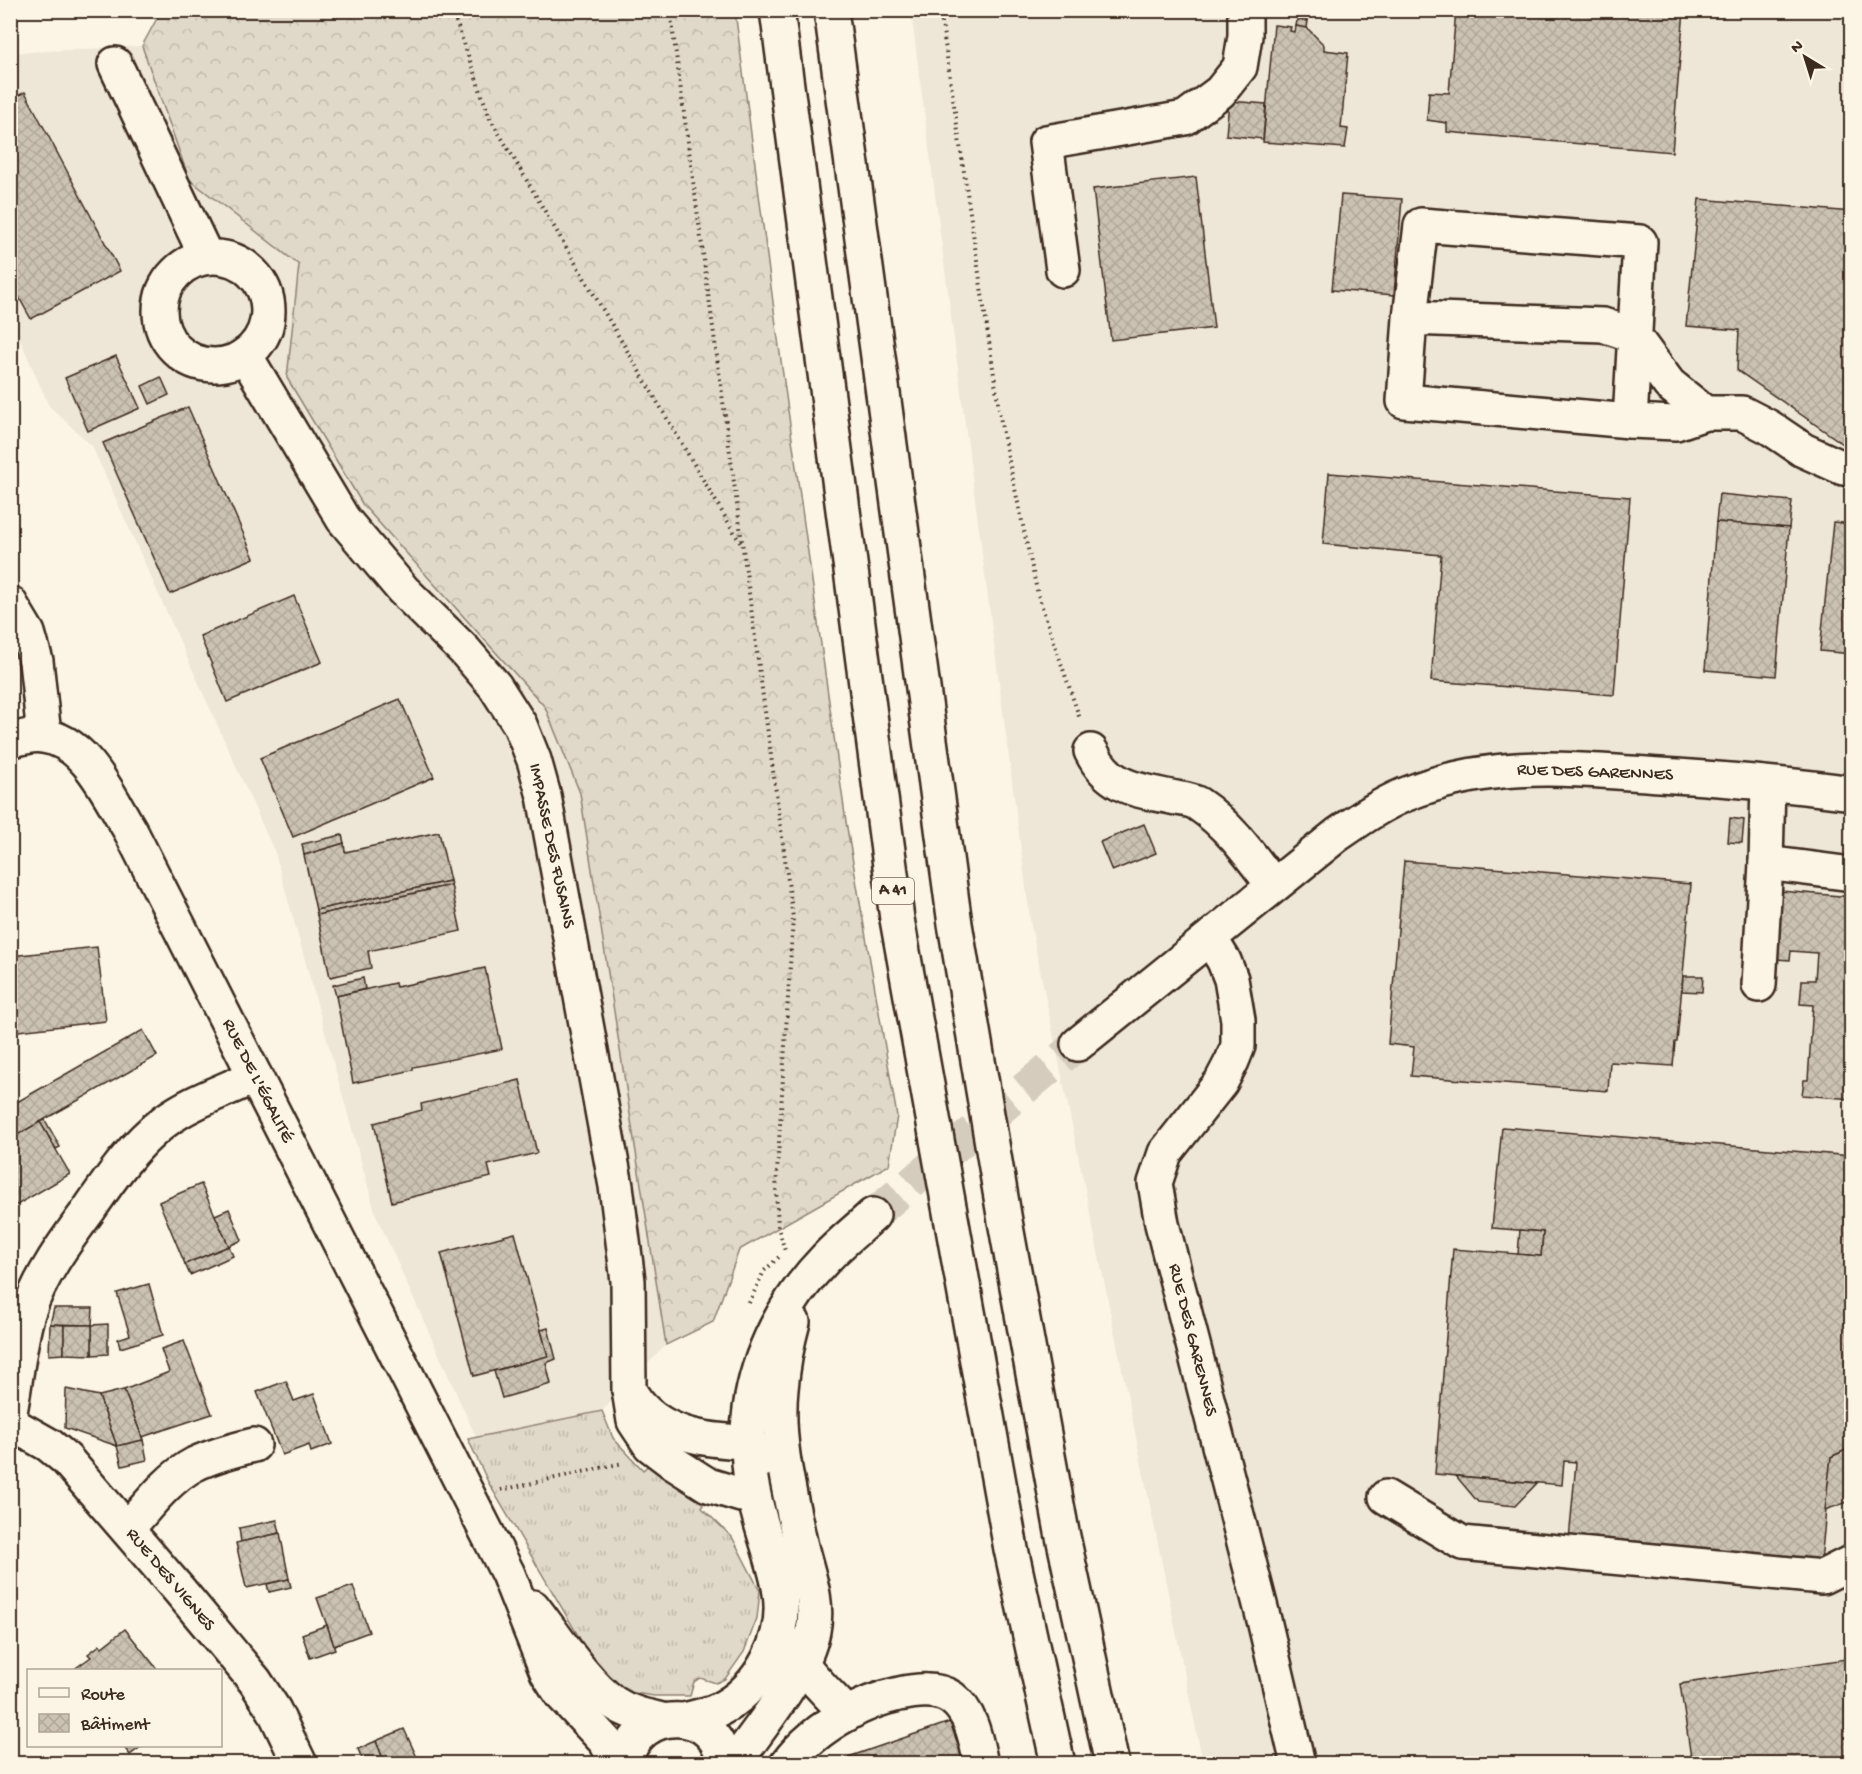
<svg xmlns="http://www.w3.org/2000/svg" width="1862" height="1774" font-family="'Gochi Hand',sans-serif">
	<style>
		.built { fill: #eee6d6 }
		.grass { fill: url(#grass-tufts); stroke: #8e8173; stroke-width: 1.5 }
		.forest { fill: url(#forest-crowns); stroke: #8e8173; stroke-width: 1.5 }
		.building { fill: url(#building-cross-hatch); stroke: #3b2a1e; stroke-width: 1.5 }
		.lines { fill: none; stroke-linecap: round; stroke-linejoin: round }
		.minor-tunnel { stroke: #d5ccbd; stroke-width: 33; stroke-dasharray: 33 16; stroke-linecap: butt }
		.minor-casing { stroke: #3b2a1e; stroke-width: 38 }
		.highway-casing { stroke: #3b2a1e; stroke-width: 38 }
		.path { stroke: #3b2a1e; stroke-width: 4; stroke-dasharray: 1.5 4.5; stroke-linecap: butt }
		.minor { stroke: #fcf5e5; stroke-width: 33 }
		.highway { stroke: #fcf5e5; stroke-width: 33 }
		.labels { text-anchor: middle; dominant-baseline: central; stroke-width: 5; stroke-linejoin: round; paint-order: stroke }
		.shield { fill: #fcf5e5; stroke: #75675a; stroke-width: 1.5 }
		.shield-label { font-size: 16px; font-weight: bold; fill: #3b2a1e }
		.street-label { font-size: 18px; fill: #3b2a1e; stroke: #fcf5e5 }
	</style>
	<defs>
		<pattern id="grass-tufts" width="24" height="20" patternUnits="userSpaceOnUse" patternTransform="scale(1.5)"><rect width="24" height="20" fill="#e0d8c8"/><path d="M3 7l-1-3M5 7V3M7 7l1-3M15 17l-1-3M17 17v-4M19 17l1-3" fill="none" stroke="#c1baab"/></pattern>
		<pattern id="forest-crowns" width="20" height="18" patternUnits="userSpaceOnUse" patternTransform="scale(1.5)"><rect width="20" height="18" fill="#e0d8c8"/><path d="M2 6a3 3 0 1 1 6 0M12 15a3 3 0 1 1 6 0" fill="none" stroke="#c1baab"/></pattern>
		<pattern id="building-cross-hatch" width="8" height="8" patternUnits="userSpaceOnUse" patternTransform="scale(1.5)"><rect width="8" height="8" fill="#ccc2b3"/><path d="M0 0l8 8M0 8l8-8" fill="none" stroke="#b0a79a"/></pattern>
	</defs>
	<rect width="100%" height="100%" fill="#fcf5e5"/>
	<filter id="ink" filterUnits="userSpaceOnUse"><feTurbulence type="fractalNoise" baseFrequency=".0167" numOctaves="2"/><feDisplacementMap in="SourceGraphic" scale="12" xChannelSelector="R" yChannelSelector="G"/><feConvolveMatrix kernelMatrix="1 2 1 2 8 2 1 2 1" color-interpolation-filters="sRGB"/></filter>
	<g filter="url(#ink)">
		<g class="built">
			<path d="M911,11h940v1752h-648l-172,-837z"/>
			<path d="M142,46l47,133 110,85 -12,114 76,127 182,202 35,86 86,552 -64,66 -126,26 -100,-222 -101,-362 -183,-407 -43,-40 -38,-87 -1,-266z"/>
		</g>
		<path class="grass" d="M602,1411l11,27 30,32 10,-9 52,35 -3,12 30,29 28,54 -3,27 -13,34 -19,27 -9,4 -16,-5 -6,4 -4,14h-36l-26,-4 -25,-14 -115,-196 -20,-43z"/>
		<path class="forest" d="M161,11h574l41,314 70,497 51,294 -8,49 -150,85 -26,72 -47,23 -86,-552 -35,-86 -182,-202 -76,-127 12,-113 -110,-86 -47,-133z"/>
		<g class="building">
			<path d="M1456,10h228l-12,142 -225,-20v-9l-20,-3 2,-28 20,1z"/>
			<path d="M1297,20l11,1 -1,7 -11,-2z"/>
			<path d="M1274,25l17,2 -1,4 5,1 1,-6 11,2 17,17v5l24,3 -7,75 7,1 -3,19 -82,-6z"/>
			<path d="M25,92l95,179 -89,48 -21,-38v-181z"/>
			<path d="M1229,101l37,3 -3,35 -37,-4z"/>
			<path d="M1196,177l18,151 -103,12 -18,-151z"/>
			<path d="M1341,195l61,4 -8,96 -62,-5z"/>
			<path d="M1699,199l153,13v232l-3,4 -112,-78 2,-40 -53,-4z"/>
			<path d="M116,356l24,52 -52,23 -23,-53z"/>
			<path d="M161,377l8,18 -19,9 -8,-18z"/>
			<path d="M188,407l66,151 -84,36 -67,-151z"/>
			<path d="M1329,473l301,24 -16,198 -183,-14 10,-126 -118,-11z"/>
			<path d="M1719,494l73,7 -3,27 -73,-6z"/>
			<path d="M1716,522l73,6 -13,148 -71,-6z"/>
			<path d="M1833,522l19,2v130l-32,-3z"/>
			<path d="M294,596l28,66 -95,40 -27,-66z"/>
			<path d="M400,699l34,78 -141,60 -33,-79z"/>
			<path d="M1730,818l14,2 -2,23 -14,-1z"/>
			<path d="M1144,824l12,29 -44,18 -12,-29z"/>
			<path d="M439,832l11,49 -134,29 -12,-55 40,-12 1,9z"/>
			<path d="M342,835l2,8 -40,12 -2,-11z"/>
			<path d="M1404,861l287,23 -14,158h-2l-2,24 -63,-4 -2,29 -197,-15 3,-29 -26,-3z"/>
			<path d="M450,881l1,4 -134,30 -1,-5z"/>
			<path d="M451,885l10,46 -93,20 3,17 -41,9 -13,-62z"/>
			<path d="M1780,891l72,6v202l-50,-4 2,-15h4l5,-75 -13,-1 2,-24h13l2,-27 -26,-2 -1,9 -14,-1z"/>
			<path d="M97,947l9,74 -96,11v-76z"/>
			<path d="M485,968l17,81 -89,18v3l-60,13 -17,-87 59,-13 1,4z"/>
			<path d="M1683,976h20l-1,16 -20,-1z"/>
			<path d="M363,978l2,11 -29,7 -3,-11z"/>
			<path d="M143,1030l14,26 -147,83v-33z"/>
			<path d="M520,1080l17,73 -49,12 3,12 -99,25 -18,-79 48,-13 -1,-6z"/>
			<path d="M45,1120l15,27 -4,2 -16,-27z"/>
			<path d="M40,1122l30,52 -60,35v-70z"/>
			<path d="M1502,1127l350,29v55l-5,46 5,3v187l-21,10 -10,105 -252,-22 7,-78 -12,-1 -2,24 -127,-11 18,-225 88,7 2,-24 -51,-4z"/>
			<path d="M201,1184l28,62 -44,18 -26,-62z"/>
			<path d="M229,1209l13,31 -13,6 -14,-31z"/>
			<path d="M1520,1230l23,2 -2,24 -23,-2z"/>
			<path d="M515,1233l33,123 -74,20 -33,-123z"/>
			<path d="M229,1246l4,10 -43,19 -5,-11z"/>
			<path d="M149,1284l14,51 -43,13 -2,-9 12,-4 -13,-42z"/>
			<path d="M54,1308h39l-1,17 -42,-1z"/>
			<path d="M50,1324l14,1v29l-15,1z"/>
			<path d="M108,1324v30l-16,1v-30z"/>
			<path d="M64,1325h28v30l-28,-1z"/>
			<path d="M548,1328l8,31 -10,4 5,21 -49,14 -8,-27 54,-15 -7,-26z"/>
			<path d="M184,1341l28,73 -70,23 -18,-47 45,-18 -8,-23z"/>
			<path d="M286,1381l8,20 20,-7 18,50 -21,8 -2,-7 -27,10 -25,-63z"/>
			<path d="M66,1389l33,7 18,50 -52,-18z"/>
			<path d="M124,1390l19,50 -26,6 -18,-50z"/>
			<path d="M143,1440l4,20 -25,6 -5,-20z"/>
			<path d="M1852,1447l-1,54 -26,9 6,-53z"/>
			<path d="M1456,1476l81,7 -22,23 -37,-4z"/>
			<path d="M277,1520l3,13 -39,9 -2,-14z"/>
			<path d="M280,1533l9,46 -43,9 -10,-45z"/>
			<path d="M289,1579l2,8 -22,5 -2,-8z"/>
			<path d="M353,1586l16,46 -35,13 -17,-47z"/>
			<path d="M327,1625l8,24 -25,9 -8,-24z"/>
			<path d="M125,1629l33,41h-85l18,-13 -3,-3 12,-9 2,2z"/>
			<path d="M1852,1658v106h-160l-12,-80z"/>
			<path d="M950,1722l15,42h-137z"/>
			<path d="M404,1729l16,35h-35l-9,-23z"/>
			<path d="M376,1741l9,23h-21l-6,-15z"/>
			<path d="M123,1746h19l-12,9z"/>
		</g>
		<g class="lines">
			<path class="minor-tunnel" d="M873,1215l205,-171"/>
			<defs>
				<g id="minor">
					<path d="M115,64l91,192"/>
					<circle cx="214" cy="311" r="54"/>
					<path d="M1063,270l-17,-128 139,-24 35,-26 20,-25 5,-31v-26"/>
					<path d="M1410,318l11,-93 219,17 -10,179 -226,-20 6,-83 193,7 30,10 36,49 36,29"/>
					<path d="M245,355l98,164 60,71 62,61 30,35 25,39 14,35 10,36 72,390 12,95 1,109 5,31 16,24 25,19 33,21 33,10 12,-1"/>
					<path d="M1630,421l46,2 29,-10h37l27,14 34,23 40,18 9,-1"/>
					<path d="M10,603l18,30 8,28 8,74"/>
					<path d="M10,741c10,-3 23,-7 33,-5 43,4 67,62 87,94l378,744 39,98 14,22 45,48 11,22"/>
					<path d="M1091,751c19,39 48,39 85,47 7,1 16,2 22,6 30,20 53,52 75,81"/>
					<path d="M1766,863l86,11"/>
					<path d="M1210,938l14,23 7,18 7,41v26l-6,15 -11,21 -56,71 -10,30 7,41 102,396 34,144"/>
					<path d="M1759,985l7,-122 2,-79"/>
					<path d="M1078,1044l259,-209c22,-15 43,-30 67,-40 87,-36 166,-26 256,-20 64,4 129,9 192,18"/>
					<path d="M632,1395c25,40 74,46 117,47l13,18"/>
					<path d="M10,1412c6,-30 9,-70 18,-99 12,-37 37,-71 60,-102 22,-32 45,-66 77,-90 27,-20 60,-30 90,-45"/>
					<path d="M10,1423l39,22 17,14 114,132 75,90 19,29 26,54"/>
					<path d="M1386,1497l76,46 360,34 30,-15"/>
					<path d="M127,1529c20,-22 41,-51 68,-65 19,-9 38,-14 59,-19"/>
					<path d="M533,1607c23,29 51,75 81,96 15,10 31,13 48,17"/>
					<path d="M791,1645c5,19 42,53 56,69"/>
					<path d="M685,1720c10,-3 21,-5 31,-9 45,-21 73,-75 63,-124 -6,-31 -19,-61 -25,-92 -6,-26 -8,-59 -4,-86 8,-57 36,-110 76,-151 15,-16 32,-29 47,-43"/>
					<path d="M625,1764c11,-61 95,-57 98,0"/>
					<path d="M734,1764c25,-36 71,-90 79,-133 7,-34 -9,-65 -15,-98 -10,-47 -22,-96 -17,-144 2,-23 6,-45 12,-67"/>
					<path d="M787,1764c15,-20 38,-38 60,-50 24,-14 80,-34 105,-16 20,15 24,43 29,66"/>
				</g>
				<g id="highway">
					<path d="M777,10l120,909 114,630 47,215"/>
					<path d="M831,10l124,914 50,297 57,311 50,232"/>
				</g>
			</defs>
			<use href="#minor" class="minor-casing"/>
			<use href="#highway" class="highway-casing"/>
			<g class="path">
				<path d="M452,10l38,108 251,426"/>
				<path d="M670,10l123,908 -17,271 2,38 8,27"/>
				<path d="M940,10l62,419 36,166 42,124"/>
				<path d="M749,1303l15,-32 15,-14"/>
				<path d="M501,1490l122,-27"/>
			</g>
			<use href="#minor" class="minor"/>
			<use href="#highway" class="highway"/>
		</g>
	</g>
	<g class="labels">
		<rect class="shield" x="872" y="878" width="42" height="26" rx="4.5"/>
		<g class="shield-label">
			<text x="893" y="891">A 41</text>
		</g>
		<g class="street-label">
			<text transform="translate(1595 773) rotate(2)">RUE DES GARENNES</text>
			<text transform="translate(551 846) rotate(78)">IMPASSE DES FUSAINS</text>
			<text transform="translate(257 1081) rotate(63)">RUE DE L'ÉGALITÉ</text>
			<text transform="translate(1192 1340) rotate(76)">RUE DES GARENNES</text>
			<text transform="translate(170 1580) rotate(50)">RUE DES VIGNES</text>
		</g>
	</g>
	<rect width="1862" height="1774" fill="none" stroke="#fcf5e5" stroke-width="36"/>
	<rect x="18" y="18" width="1826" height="1738" fill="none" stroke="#3b2a1e" stroke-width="2" filter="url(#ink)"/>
	<rect x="27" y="1669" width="195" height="78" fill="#fcf5e5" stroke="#afa495" stroke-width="1.5"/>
	<rect x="39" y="1688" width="30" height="9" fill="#fcf5e5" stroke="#afa495" stroke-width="1.5"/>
	<text x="81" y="1699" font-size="18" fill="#3b2a1e">Route</text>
	<rect x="39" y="1714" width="30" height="18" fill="url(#building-cross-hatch)" stroke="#afa495" stroke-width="1.5"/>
	<text x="81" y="1729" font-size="18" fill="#3b2a1e">Bâtiment</text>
	<g transform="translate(1805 57) rotate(322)" stroke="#fcf5e5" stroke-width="4.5" paint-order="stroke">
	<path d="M0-4.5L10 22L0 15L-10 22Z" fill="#3b2a1e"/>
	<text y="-9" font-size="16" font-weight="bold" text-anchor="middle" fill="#3b2a1e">N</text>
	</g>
</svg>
